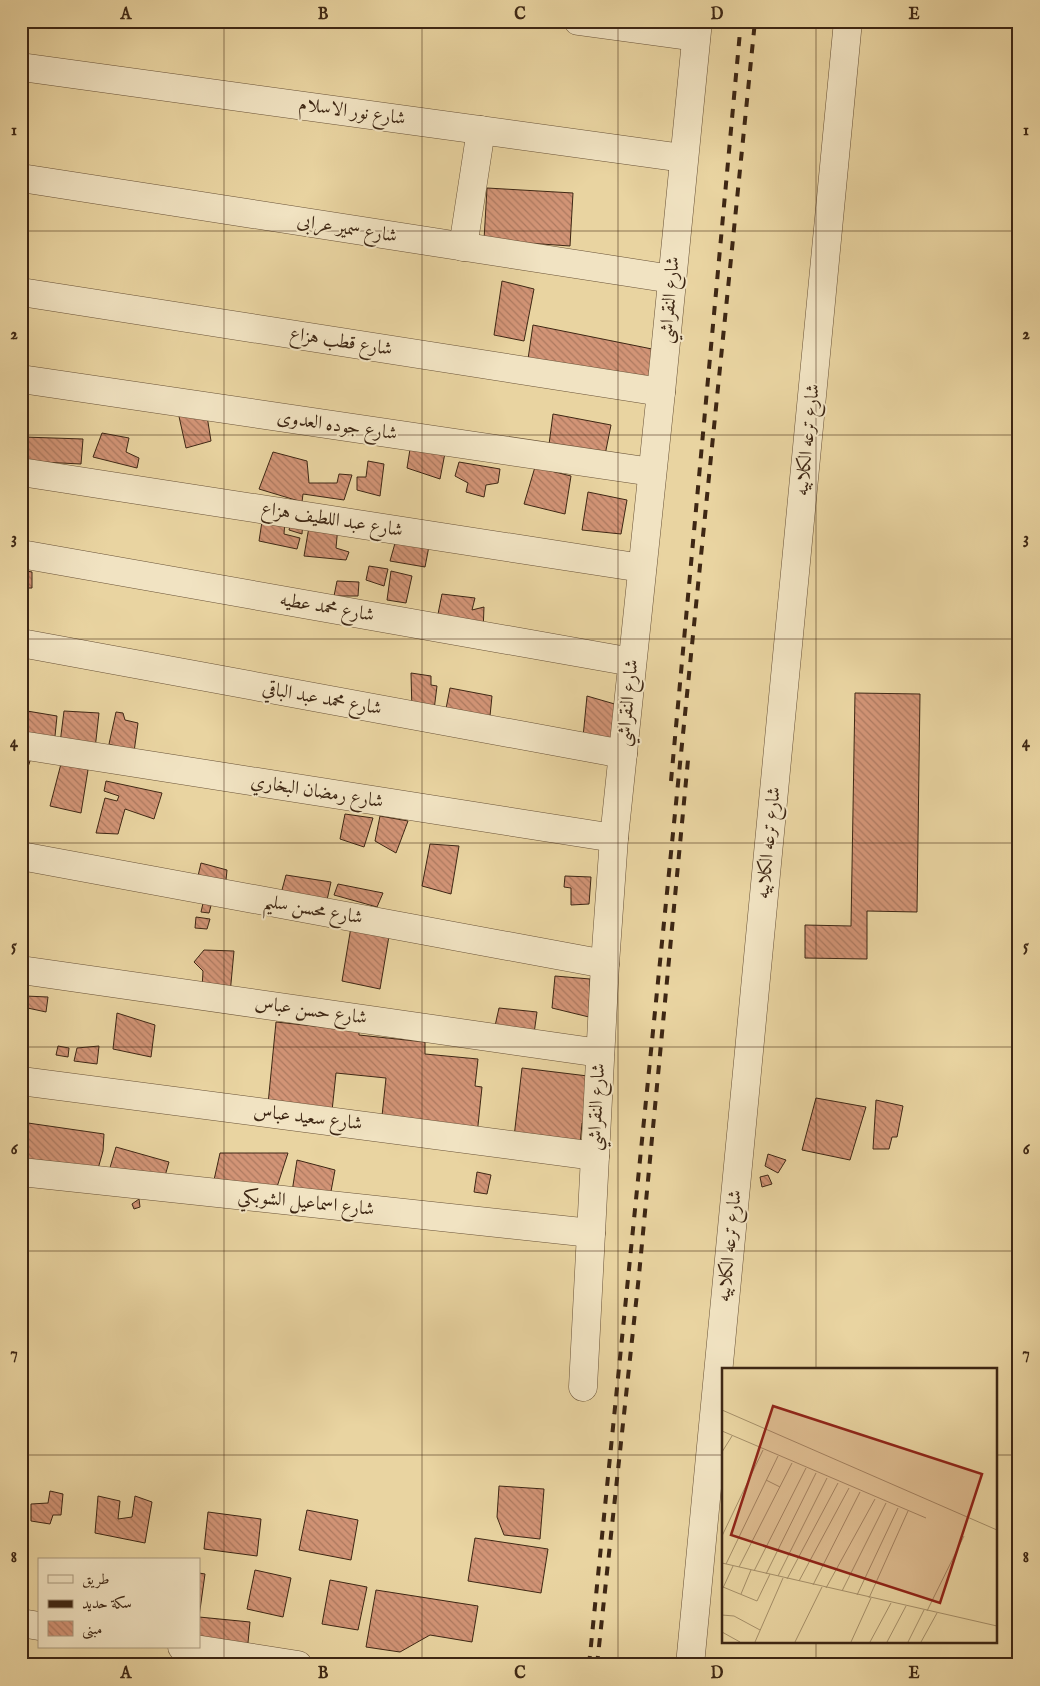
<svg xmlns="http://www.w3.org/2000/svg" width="1040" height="1686" font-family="'IM FELL English',Amiri,serif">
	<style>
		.building { fill: url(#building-back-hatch); stroke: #3e2714 }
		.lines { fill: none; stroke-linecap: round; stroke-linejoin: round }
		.minor-casing { stroke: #695237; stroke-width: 29 }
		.tertiary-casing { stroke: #695237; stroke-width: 29 }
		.minor { stroke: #f1e3c2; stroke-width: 28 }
		.tertiary { stroke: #f1e3c2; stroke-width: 28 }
		.rail { stroke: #3e2714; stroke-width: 4; stroke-dasharray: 9 9; stroke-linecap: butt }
		.grid { fill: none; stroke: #3e2714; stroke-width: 1; stroke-opacity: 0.55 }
		.labels { text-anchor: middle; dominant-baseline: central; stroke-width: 4; stroke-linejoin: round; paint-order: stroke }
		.street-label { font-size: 19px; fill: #3e2714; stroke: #f1e3c2 }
		.inset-road { fill: none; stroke: #a58f69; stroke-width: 1 }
		.view { fill: #8f2418; fill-opacity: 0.15; stroke: #8f2418; stroke-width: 2.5 }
		.inset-edge { fill: none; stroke: #3e2714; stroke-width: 2.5 }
		.neatline { fill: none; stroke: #3e2714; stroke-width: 2 }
		.grid-label { font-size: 16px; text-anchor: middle; font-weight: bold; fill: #3e2714 }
	</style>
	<defs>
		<pattern id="building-back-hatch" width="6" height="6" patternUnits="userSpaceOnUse" patternTransform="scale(1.25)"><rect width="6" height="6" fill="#d29476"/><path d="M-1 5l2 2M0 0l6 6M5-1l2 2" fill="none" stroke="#ac7960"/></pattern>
	</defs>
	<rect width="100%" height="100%" fill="#e9d4a1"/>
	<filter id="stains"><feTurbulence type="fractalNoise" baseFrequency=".004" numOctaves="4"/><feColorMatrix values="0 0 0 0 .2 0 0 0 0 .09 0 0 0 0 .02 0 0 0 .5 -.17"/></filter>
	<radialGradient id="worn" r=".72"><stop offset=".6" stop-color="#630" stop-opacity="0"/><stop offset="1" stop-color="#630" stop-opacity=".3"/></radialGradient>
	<g class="building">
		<path d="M487,188l86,5 -3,53 -86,-6z"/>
		<path d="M502,281l32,8 -10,52 -30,-6z"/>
		<path d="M533,325l119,24 1,32 -125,-22z"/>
		<path d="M178,412l29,4 4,25 -25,7z"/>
		<path d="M553,414l58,11 -7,35 -56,-8z"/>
		<path d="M102,433l27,5 -3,14 13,6 -2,10 -44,-11z"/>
		<path d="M23,437l60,2 -2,25 -60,-3v-18z"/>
		<path d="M411,443l34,10 -5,26 -33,-11z"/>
		<path d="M273,452l34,9 2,22h28l2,-9 13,1 -8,25 -41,-6 -1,8 -43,-13z"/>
		<path d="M368,461l16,3 -4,32 -23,-6v-13h9z"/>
		<path d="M459,462l41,7 -2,14 -12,2 -2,12 -18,-5 2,-9 -13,-7z"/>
		<path d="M535,467l36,9 -6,38 -41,-10z"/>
		<path d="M588,492l39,8 -6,34 -39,-4z"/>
		<path d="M263,515l22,6 -1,13 16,4 -3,11 -38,-8z"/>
		<path d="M292,518l11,2 -1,14 -13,-4z"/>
		<path d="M310,521l28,5 -2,22 13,4 -3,8 -42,-4z"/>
		<path d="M397,536l33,5 -5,26 -35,-6z"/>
		<path d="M369,566l19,3 -4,17 -18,-6z"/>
		<path d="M21,570l11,2v16h-11z"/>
		<path d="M391,571l21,5 -6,27 -19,-3z"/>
		<path d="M337,581l22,1 -1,14h-24z"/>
		<path d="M442,594l33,4 -3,12 12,-3 -1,25 -47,-8z"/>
		<path d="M411,673l20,3v9l6,1 -4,32 -21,-5z"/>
		<path d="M450,688l42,8 -3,30 -45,-7z"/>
		<path d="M855,693l65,1 -3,218 -50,-1v48l-62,-1v-33l46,1z"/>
		<path d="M587,696l38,11 -8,38 -34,-8z"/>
		<path d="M21,710l36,6 -3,30 -33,-5z"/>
		<path d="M64,711l35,2 -4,36 -35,-6z"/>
		<path d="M116,712l7,1 2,7 13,3 -4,29 -25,-8z"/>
		<path d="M21,750l12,2 -6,18 -6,-2z"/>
		<path d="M62,760l26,10 -7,43 -31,-7z"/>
		<path d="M106,781l56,12 -8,26 -29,-10 -7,25 -22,-1 9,-35 12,3 2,-5 -15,-5z"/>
		<path d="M345,814l28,4 -9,29 -24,-8z"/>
		<path d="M380,816l28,5 -12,32 -21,-12z"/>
		<path d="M430,844l29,2 -8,48 -29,-8z"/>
		<path d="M201,863l26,7 -1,10 -28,-4z"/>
		<path d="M286,875l45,7 -6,27 -46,-8z"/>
		<path d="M565,876l26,1 -2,27 -18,1v-17l-7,-1z"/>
		<path d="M338,884l45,9 -6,14 -43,-12z"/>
		<path d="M204,899l8,3 -3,11 -8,-1z"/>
		<path d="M196,917l14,2 -3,10 -12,-1z"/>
		<path d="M351,927l38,9 -9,53 -38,-8z"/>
		<path d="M204,950l30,1 -4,43 -28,-5 1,-18 -9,-9z"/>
		<path d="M555,976l35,3 -1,38 -37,-9z"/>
		<path d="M25,996l23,1 -2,15 -23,-5z"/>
		<path d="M499,1008l38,4 -4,29 -40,-6z"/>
		<path d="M117,1013l38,12 -4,32 -38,-8z"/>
		<path d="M276,1022l83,9v4l66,7v12l53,5 -3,27 7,1 -5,48 -95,-19 4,-38 -50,-5 -4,38 -64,-7z"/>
		<path d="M58,1046l11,2 -1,9 -12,-2z"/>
		<path d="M99,1046l-2,18 -23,-3 3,-13z"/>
		<path d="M522,1068l74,9 -6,47 -8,-1 -2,22 -66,-8z"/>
		<path d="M816,1098l50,9 -16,53 -48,-10z"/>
		<path d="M876,1100l27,6 -6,31h-5l-3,12h-16z"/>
		<path d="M21,1122l83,12 -1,17 -7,25 -75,-12z"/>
		<path d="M116,1147l53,15 -6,21 -56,-5z"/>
		<path d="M220,1153h68l-13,40 -63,-4z"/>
		<path d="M768,1154l18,6 -8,13 -13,-7z"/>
		<path d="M297,1160l38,10 -6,32 -38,-4z"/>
		<path d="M477,1172l14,3 -4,19 -13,-2z"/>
		<path d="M768,1175l4,9 -10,3 -2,-10z"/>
		<path d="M139,1199l1,8 -6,2 -2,-5z"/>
		<path d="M499,1486l45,3 -4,50 -36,-4 -7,-18z"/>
		<path d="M50,1491l13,3 -2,21h-8l-3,9 -19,-3v-17l17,-1z"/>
		<path d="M98,1496l22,5 -2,18 14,-2 3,-21 17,6 -7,41 -50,-10z"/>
		<path d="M307,1510l51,10 -7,40 -52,-10z"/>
		<path d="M208,1512l53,7 -4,37 -53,-7z"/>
		<path d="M475,1538l73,11 -7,44 -73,-12z"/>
		<path d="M255,1570l36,8 -8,39 -36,-8z"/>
		<path d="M199,1573l6,1 -6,43z"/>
		<path d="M330,1580l37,7 -9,43 -36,-6z"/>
		<path d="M376,1590l102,16 -6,36 -42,-7 -30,17 -34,-5z"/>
		<path d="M199,1617l51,5 -3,31 -48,-6z"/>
	</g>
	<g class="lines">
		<defs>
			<g id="minor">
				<path d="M578,21l118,16"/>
				<path d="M21,67l662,91"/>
				<path d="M21,178l651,101"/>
				<path d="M463,247l18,-117"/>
				<path d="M21,292l640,100"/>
				<path d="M21,379l631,93"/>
				<path d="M21,472l621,96"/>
				<path d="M21,554l611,108"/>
				<path d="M21,643l602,111"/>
				<path d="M21,745l593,93"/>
				<path d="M21,856l584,108"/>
				<path d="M21,970l579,83"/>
				<path d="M21,1081l574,75"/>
				<path d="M21,1172l570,61"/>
				<path d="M21,1623l18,3"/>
				<path d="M182,1647l116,18"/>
				<path d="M690,1665l158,-1644"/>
			</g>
			<path id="tertiary" d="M583,1387l22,-423 9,-126 47,-446 37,-371"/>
		</defs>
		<use href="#minor" class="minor-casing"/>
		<use href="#tertiary" class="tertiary-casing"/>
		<use href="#minor" class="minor"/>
		<use href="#tertiary" class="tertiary"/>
		<g class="rail">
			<path d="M671,781l70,-760"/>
			<path d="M589,1665l166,-1644"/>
			<path d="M597,1665l42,-390 49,-515"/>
		</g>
	</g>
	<path class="grid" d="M224,21v1644M422,21v1644M618,21v1644M816,21v1349M21,231h998M21,435h998M21,639h998M21,843h998M21,1047h998M21,1251h998M21,1455h703M996,1455h23M816,1642v23"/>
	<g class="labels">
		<g class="street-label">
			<text transform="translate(352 112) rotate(8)">شارع نور الاسلام</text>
			<text transform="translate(347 229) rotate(9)">شارع سمير عرابى</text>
			<text transform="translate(670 300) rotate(-85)">شارع النقراشي</text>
			<text transform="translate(341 342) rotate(9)">شارع قطب هزاع</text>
			<text transform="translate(337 426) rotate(8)">شارع جوده العدوى</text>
			<text transform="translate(808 440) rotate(-84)">شارع ترعه الكلابيه</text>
			<text transform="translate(332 520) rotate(9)">شارع عبد اللطيف هزاع</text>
			<text transform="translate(327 608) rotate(10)">شارع محمد عطيه</text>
			<text transform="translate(322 699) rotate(10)">شارع محمد عبد الباقي</text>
			<text transform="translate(628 703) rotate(-84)">شارع النقراشي</text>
			<text transform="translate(317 792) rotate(9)">شارع رمضان البخاري</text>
			<text transform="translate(769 843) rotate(-84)">شارع ترعه الكلابيه</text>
			<text transform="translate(313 910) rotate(10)">شارع محسن سليم</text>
			<text transform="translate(311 1011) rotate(8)">شارع حسن عباس</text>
			<text transform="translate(597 1107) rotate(-87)">شارع النقراشي</text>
			<text transform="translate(308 1118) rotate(7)">شارع سعيد عباس</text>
			<text transform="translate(306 1203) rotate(6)">شارع اسماعيل الشوبكي</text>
			<text transform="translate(730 1246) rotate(-84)">شارع ترعه الكلابيه</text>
		</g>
	</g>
	<g transform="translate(722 1368)">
		<rect width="275" height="275" fill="#e9d4a1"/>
		<path class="inset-road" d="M0,42l275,120M0,63l204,87M0,84l10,-16M44,112l14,7M0,168l41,-86M0,195l275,63M4,196l52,-108M17,199l53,-104M32,203l52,-103M44,206l50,-101M56,208l49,-98M65,211l51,-96M77,213l50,-93M91,217l47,-93M1,219l34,14 13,-27M1,220l10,-22M104,220l49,-89M120,223l44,-88M19,226l10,-24M135,227l41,-87M147,230l39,-87M205,243l37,-75M0,247l12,1 26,14M0,264l18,10M33,274l28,-64M73,274l27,-55M129,274l20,-44M148,274l21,-39M165,274l19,-36M186,274l16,-32M199,274l16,-29"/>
		<path class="view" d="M51,38l209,68 -42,129 -209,-68z"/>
		<rect width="275" height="275" class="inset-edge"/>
	</g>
	<rect width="1040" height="1686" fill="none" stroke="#e9d4a1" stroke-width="55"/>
	<rect x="38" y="1558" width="162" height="90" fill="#f1e3c2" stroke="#a9987c"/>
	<rect x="48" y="1575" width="25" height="8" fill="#f1e3c2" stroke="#a9987c"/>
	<text x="82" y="1584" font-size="15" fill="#3e2714">طريق</text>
	<rect x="48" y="1600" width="25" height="8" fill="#3e2714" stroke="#a9987c"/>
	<text x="82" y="1608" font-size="15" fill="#3e2714">سكة حديد</text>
	<rect x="48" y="1621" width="25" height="15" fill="url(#building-back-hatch)" stroke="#a9987c"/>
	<text x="82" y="1634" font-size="15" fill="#3e2714">مبنى</text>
	<rect x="28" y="28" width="984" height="1630" class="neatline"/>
	<g class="grid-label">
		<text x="126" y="19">A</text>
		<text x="323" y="19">B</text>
		<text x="520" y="19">C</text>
		<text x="717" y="19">D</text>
		<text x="914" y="19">E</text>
		<text x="14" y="135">1</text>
		<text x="1026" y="135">1</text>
		<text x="14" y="339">2</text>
		<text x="1026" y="339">2</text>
		<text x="14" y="543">3</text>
		<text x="1026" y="543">3</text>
		<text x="14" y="747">4</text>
		<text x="1026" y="747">4</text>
		<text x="14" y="951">5</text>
		<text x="1026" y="951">5</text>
		<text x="14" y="1154">6</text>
		<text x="1026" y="1154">6</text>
		<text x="14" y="1358">7</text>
		<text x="1026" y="1358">7</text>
		<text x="14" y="1562">8</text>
		<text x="1026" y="1562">8</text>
		<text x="126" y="1678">A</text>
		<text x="323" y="1678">B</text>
		<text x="520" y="1678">C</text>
		<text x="717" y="1678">D</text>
		<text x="914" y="1678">E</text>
	</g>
	<rect width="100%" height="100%" filter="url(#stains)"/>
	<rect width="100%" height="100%" fill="url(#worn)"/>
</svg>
